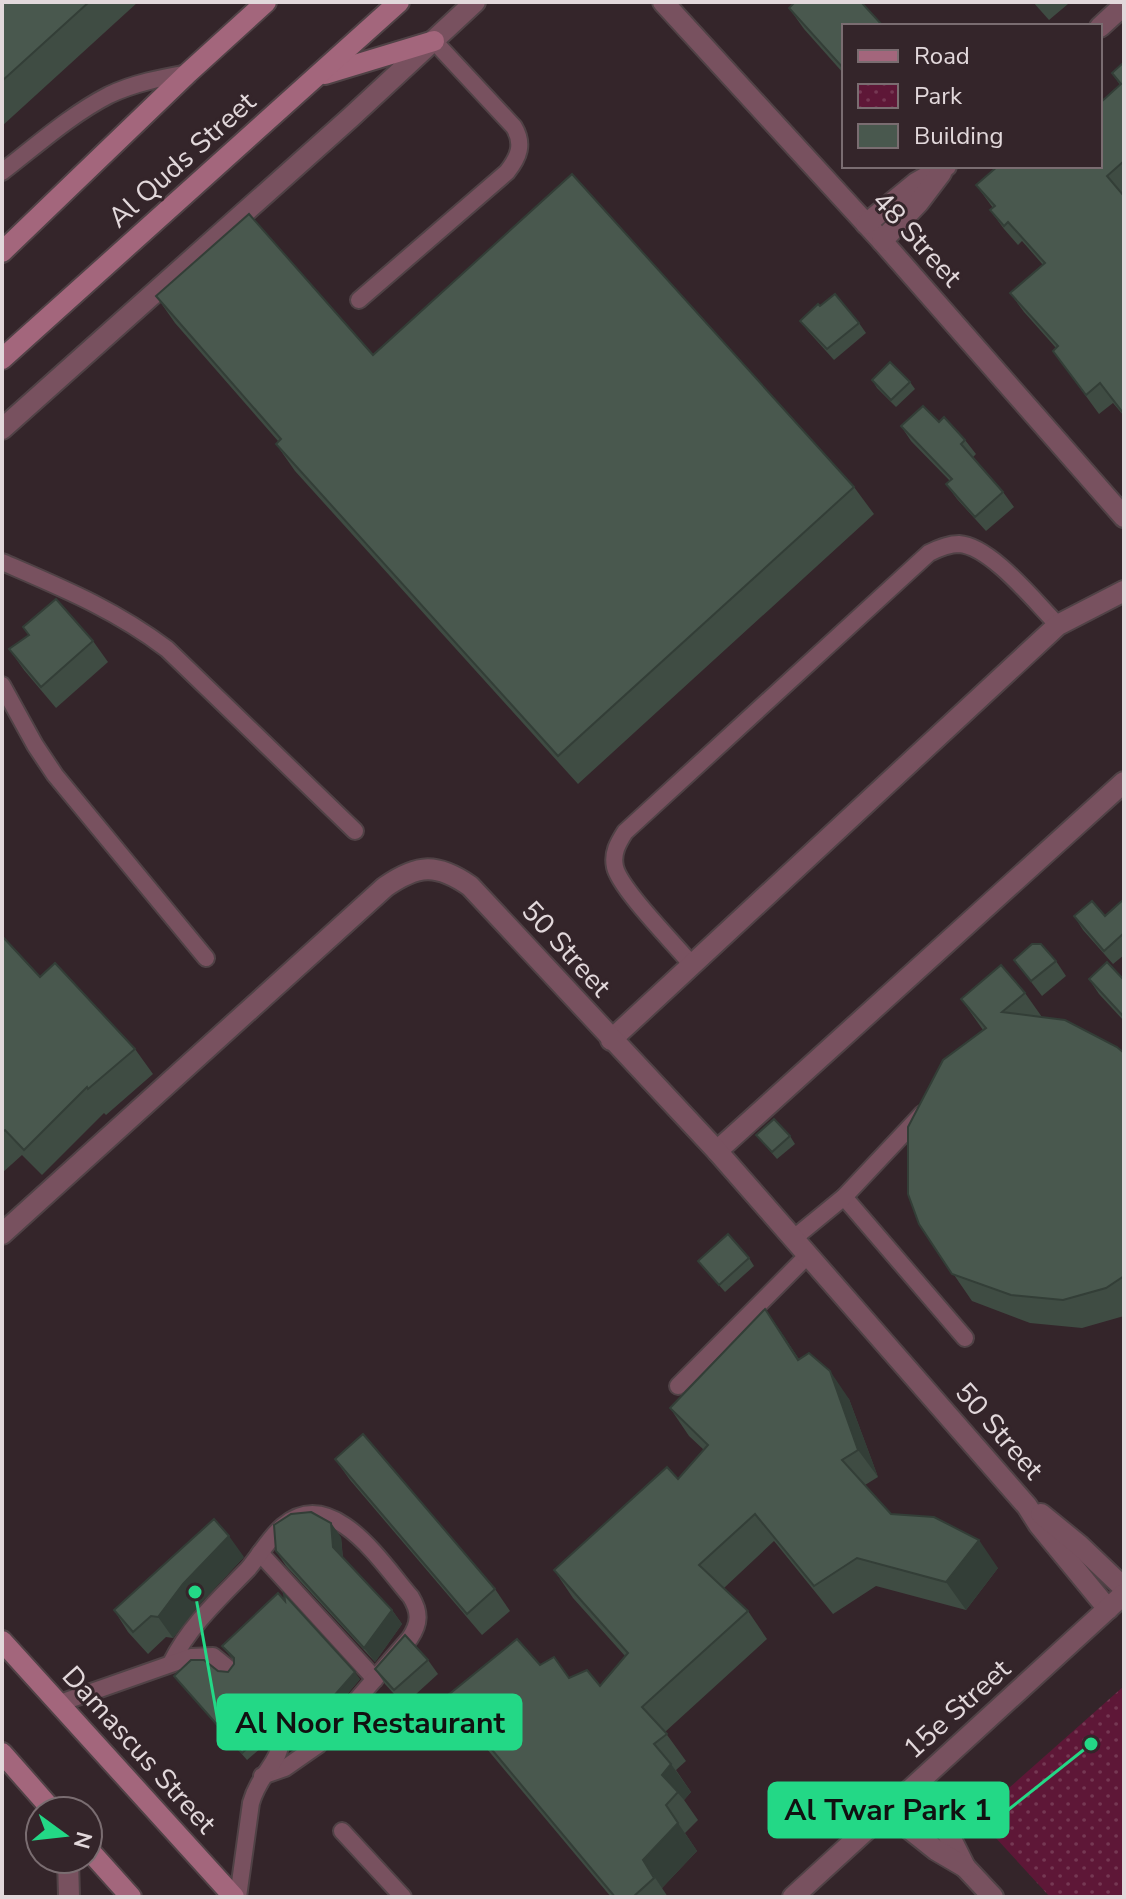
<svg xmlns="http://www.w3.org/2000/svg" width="1126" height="1899" font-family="'Nunito Sans',sans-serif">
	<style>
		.park { fill: url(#park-dots) }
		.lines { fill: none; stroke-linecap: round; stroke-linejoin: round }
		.service-casing { stroke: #504246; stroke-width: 20 }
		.minor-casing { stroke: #504246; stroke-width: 24 }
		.secondary-casing { stroke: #504246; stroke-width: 24 }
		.service { stroke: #78515f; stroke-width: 16 }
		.minor { stroke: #78515f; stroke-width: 20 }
		.secondary { stroke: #a3667c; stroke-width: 20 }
		.wall { fill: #3f4c43 }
		.shaded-wall { fill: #333e37 }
		.building { fill: #49584e; stroke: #333e37; stroke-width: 2 }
		.labels { text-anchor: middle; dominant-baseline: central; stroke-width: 6; stroke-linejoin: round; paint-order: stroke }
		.street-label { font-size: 28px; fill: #e2d8db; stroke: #34252a }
		.leader { fill: none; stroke: #23d886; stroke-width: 3 }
		.callout-dot { fill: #23d886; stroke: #34252a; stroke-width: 3 }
		.callout { fill: #23d886; stroke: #23d886; stroke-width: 3 }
		.callout-label { font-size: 30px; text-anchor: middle; font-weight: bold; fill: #111 }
	</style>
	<defs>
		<pattern id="park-dots" width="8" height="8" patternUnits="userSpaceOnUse" patternTransform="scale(2)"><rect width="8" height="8" fill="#5e1737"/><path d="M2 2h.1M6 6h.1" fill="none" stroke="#753853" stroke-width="1.8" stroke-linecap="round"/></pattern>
	</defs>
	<rect width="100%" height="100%" fill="#34252a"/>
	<path class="park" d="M1124,1686v211h-74l-55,-60 -3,-34z"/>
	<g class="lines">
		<defs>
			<g id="service">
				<path d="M2,172c34,-26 68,-57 107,-77 25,-12 52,-17 79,-22"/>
				<path d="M359,300l148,-128c12,-15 17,-28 7,-45l-80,-86"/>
				<path d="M2,562c60,26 112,47 165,87l188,182"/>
				<path d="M2,685l33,60 20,30 151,183"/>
				<path d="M692,965c-17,-21 -72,-76 -77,-98 -3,-14 3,-24 10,-35l304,-279c10,-5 19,-9 30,-9 32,2 76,58 99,81"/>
				<path d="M844,1197l121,141"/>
				<path d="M794,1238l50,-41 78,-83"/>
				<path d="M678,1386l130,-131"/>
				<path d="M260,1553l115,126"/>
				<path d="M171,1663c19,-38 49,-65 77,-94 12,-14 21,-31 35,-43 50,-42 100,39 128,71 9,15 9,26 -1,41l-92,107 -33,23 -23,8"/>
				<path d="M60,1703l131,-46 22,-1 16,13"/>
				<path d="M342,1831l61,66"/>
				<path d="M238,1897l13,-94c12,-42 49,-48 15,-90"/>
			</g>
			<g id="minor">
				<path d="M663,2l219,239 242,276"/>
				<path d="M1100,27l24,-22"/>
				<path d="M866,224l50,-41 30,-17"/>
				<path d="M882,241l37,-39 22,-29"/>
				<path d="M2,429l348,-311 125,-116"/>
				<path d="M611,1040l447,-415 66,-34"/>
				<path d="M717,1151l407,-369"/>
				<path d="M2,1234l383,-347c33,-23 52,-24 85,-1l247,265 310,355 12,19 69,84"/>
				<path d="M1041,1514l38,31 45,43"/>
				<path d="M916,1785l35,54 14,28 28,30"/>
				<path d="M887,1811l49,39 29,17"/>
				<path d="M68,1859l1,38"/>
				<path d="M793,1897l331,-303"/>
			</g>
			<g id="secondary">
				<path d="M325,74l109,-33"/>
				<path d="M2,252l186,-179 78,-71"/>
				<path d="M2,359l397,-357"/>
				<path d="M2,1641l232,256"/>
				<path d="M2,1753l51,58"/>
				<path d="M88,1849l43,48"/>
			</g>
		</defs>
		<use href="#service" class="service-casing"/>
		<use href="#minor" class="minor-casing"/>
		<use href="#secondary" class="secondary-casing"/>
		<use href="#service" class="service"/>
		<use href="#minor" class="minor"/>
		<use href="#secondary" class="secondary"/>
	</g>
	<g class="wall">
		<path d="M2,2h136l-136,124z"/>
		<path d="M1033,2h34l1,2 -19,16z"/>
		<path d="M789,8l55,18v48l-40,-45z"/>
		<path d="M1124,62v130l-2,2 2,2v220l-11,-13 -14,11 -46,-63 3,-3 -32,-36 -14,-19 33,-28 -21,-24 -4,4 -14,-16 -14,-19 3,-2 -17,-23 124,-19 20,-81 -8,-12z"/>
		<path d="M156,296l698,191 20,27 -296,270 -283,-313 -19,-27 2,-3 -103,-118z"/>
		<path d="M820,306l39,17 7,10 -32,27 -26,-29 -8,-10z"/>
		<path d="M872,380l38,2 5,7 -19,18 -19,-19z"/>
		<path d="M939,422l26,18 11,14 -3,3 30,35 11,15 -28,24 -29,-32 -11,-15 4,-3 -39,-40 -10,-15z"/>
		<path d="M93,641l15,21 -52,46 -32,-38 -15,-21z"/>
		<path d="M1124,899v56l-11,9 -30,-34 -9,-14h31z"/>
		<path d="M2,936l38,41 95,72 18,25 -47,41 -2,-2 -62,62 -20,-20 -20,18z"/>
		<path d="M1014,960l42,1 10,15 -24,20z"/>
		<path d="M1089,979l35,1v41l-25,-27z"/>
		<path d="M1025,993l17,24 82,36v263l-42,12 -52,-5 -58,-22 -53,-77 64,-194 -22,-31z"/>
		<path d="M756,1135l34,1 5,8 -18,15z"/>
		<path d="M749,1258l5,8 -29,26 -27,-31z"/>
		<path d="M765,1309l34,50 50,40 29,78 -13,8 26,29 107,54 -32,42 -90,-24 -43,28 -59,-73 -50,47 24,23 19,28 -102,93 21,29 -10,9 15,22 -7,8 14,20 -13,13 12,18 -35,37 6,9h-57l-145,-173 -19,-28 93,-31 29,13 31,8 25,-30 -52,-58 -19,-28 124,-91 26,-29 -15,-14 -19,-28z"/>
		<path d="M335,1459l160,130 15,22 -28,24 -132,-155z"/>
		<path d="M341,1537l2,21 49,52 10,14 -27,38 -89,-96 -10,-15z"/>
		<path d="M244,1557l-46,49 -25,32 -7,-1 -18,17 -20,-22 -14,-22z"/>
		<path d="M222,1646l138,33 -43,51 -16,-17 -14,12 -16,-21h-12l-4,11 14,26 -22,19 -73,-84 54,-4 6,-8v-3z"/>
		<path d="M428,1660l10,14 -34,31 -19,-21 -10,-15z"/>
	</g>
	<g class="shaded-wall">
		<path d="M765,1309l19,27 33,52 -19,-28z"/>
		<path d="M830,1371l19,28 29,78 -20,-27z"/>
		<path d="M331,1523l10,14 2,25 -10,-15z"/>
		<path d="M229,1536l15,21 -46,49 -25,32 -15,-21 25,-33z"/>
		<path d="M979,1540l19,28 -32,42 -20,-28z"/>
		<path d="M392,1610l10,14 -27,38 -11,-14z"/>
		<path d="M355,1672l5,7 -43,51 -6,-8z"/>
		<path d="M254,1697l5,7 -4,11 14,26 -6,-7 -13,-27z"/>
		<path d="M671,1764l20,28 -7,8 -22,-25z"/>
		<path d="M678,1823l19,28 -35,37 6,9 -25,-37z"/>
	</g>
	<g class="building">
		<path d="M2,2h87l-87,79z"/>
		<path d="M795,2h66l22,24h-39v43l-55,-61z"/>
		<path d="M1124,62v99l-17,15 17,20v218l-24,-31 -14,12 -33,-44 5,-5 -48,-53 35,-30 -37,-41 -4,4 -14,-16 5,-4 -19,-21 22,-19h102v-63l21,-19 -9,-11z"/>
		<path d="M572,174l282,313 -296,269 -282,-312 5,-5 -125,-143 93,-82 124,141z"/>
		<path d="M835,294l24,29 -32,26 -27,-28 18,-17 2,2z"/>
		<path d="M890,362l20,20 -19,18 -19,-20z"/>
		<path d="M923,406l16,16 5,-5 21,23 -4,4 42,48 -28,25 -29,-33 6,-5 -51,-53z"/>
		<path d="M56,599l37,42 -52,46 -32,-38 20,-14 -6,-8z"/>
		<path d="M1124,899v34l-20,18 -30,-35 18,-15 13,15z"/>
		<path d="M2,936l38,41 15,-14 80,86 -47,40 -1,-2 -63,63 -19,-20 -3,2z"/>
		<path d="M1032,944h9l15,17 -25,20 -17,-21z"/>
		<path d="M1107,962l17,18v37l-35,-38z"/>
		<path d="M1001,965l24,28 -23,19 63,8 52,27 7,6v223l-18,12 -43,12 -52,-5 -59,-21 -33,-50 -11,-30v-67l35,-67 43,-32 -25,-29z"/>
		<path d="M774,1119l16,17 -18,16 -16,-17z"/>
		<path d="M728,1234l21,24 -30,27 -21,-24z"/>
		<path d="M765,1309l33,51 11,-7 21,18 28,79 -16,10 49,54 43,3 45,23 -33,42 -89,-24 -43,28 -59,-72 -56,51 49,46 -106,96 25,27 -13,10 17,20 -9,11 16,17 -12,13 12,18 -35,37 11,18 -21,19h-18l-168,-201 70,-57 23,26 14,-8 15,21 18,-8 13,16 28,-33 -74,-83 113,-103 11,12 30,-34 -38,-37z"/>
		<path d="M363,1434l132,155 -28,25 -132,-155z"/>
		<path d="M311,1512l20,11 2,24 59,63 -28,38 -88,-97 -2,-26 17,-11z"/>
		<path d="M214,1519l15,17 -46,48 -25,33 -7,-1 -18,16 -19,-22z"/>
		<path d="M278,1593l7,8 -1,-7 71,78 -44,50 -15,-16 -15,12 -15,-22 -12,1 -4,10 13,27 -21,19 -68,-77 17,-16h13l14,11 10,1 6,-8v-6l-12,-12z"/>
		<path d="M405,1635l23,25 -34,30 -19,-21z"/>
	</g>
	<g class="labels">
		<g class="street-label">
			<text transform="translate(182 160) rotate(-42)">Al Quds Street</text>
			<text transform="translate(917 239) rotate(48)">48 Street</text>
			<text transform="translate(566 949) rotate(48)">50 Street</text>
			<text transform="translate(999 1431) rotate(49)">50 Street</text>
			<text transform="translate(957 1709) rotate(-42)">15e Street</text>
			<text transform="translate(139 1750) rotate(48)">Damascus Street</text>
		</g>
	</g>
	<path class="leader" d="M195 1592L218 1722M1091 1744L1008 1810"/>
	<g class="callout-dot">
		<circle cx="195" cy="1592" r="8"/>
		<circle cx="1091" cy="1744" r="8"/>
	</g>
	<g class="callout">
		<rect x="218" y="1695" width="303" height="54" rx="8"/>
		<rect x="769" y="1783" width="239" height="54" rx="8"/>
	</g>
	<g class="callout-label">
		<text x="370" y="1733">Al Noor Restaurant</text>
		<text x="888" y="1820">Al Twar Park 1</text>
	</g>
	<rect width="1126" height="1899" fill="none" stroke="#e2d8db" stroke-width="8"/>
	<rect x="842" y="24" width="260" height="144" fill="#34252a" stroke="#7a6d71" stroke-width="2"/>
	<rect x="858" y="50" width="40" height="12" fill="#a3667c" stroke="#7a6d71" stroke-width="2"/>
	<text x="914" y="64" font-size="24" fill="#e2d8db">Road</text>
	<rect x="858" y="84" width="40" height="24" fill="url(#park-dots)" stroke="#7a6d71" stroke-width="2"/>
	<text x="914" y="104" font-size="24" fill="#e2d8db">Park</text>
	<rect x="858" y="124" width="40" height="24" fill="#49584e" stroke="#7a6d71" stroke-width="2"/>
	<text x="914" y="144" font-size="24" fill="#e2d8db">Building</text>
	<g transform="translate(64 1835) rotate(105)"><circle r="38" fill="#34252a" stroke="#7a6d71" stroke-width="2"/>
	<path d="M0-6L14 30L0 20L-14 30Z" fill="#23d886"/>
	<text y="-12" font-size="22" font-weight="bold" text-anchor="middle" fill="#e2d8db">N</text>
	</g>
</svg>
